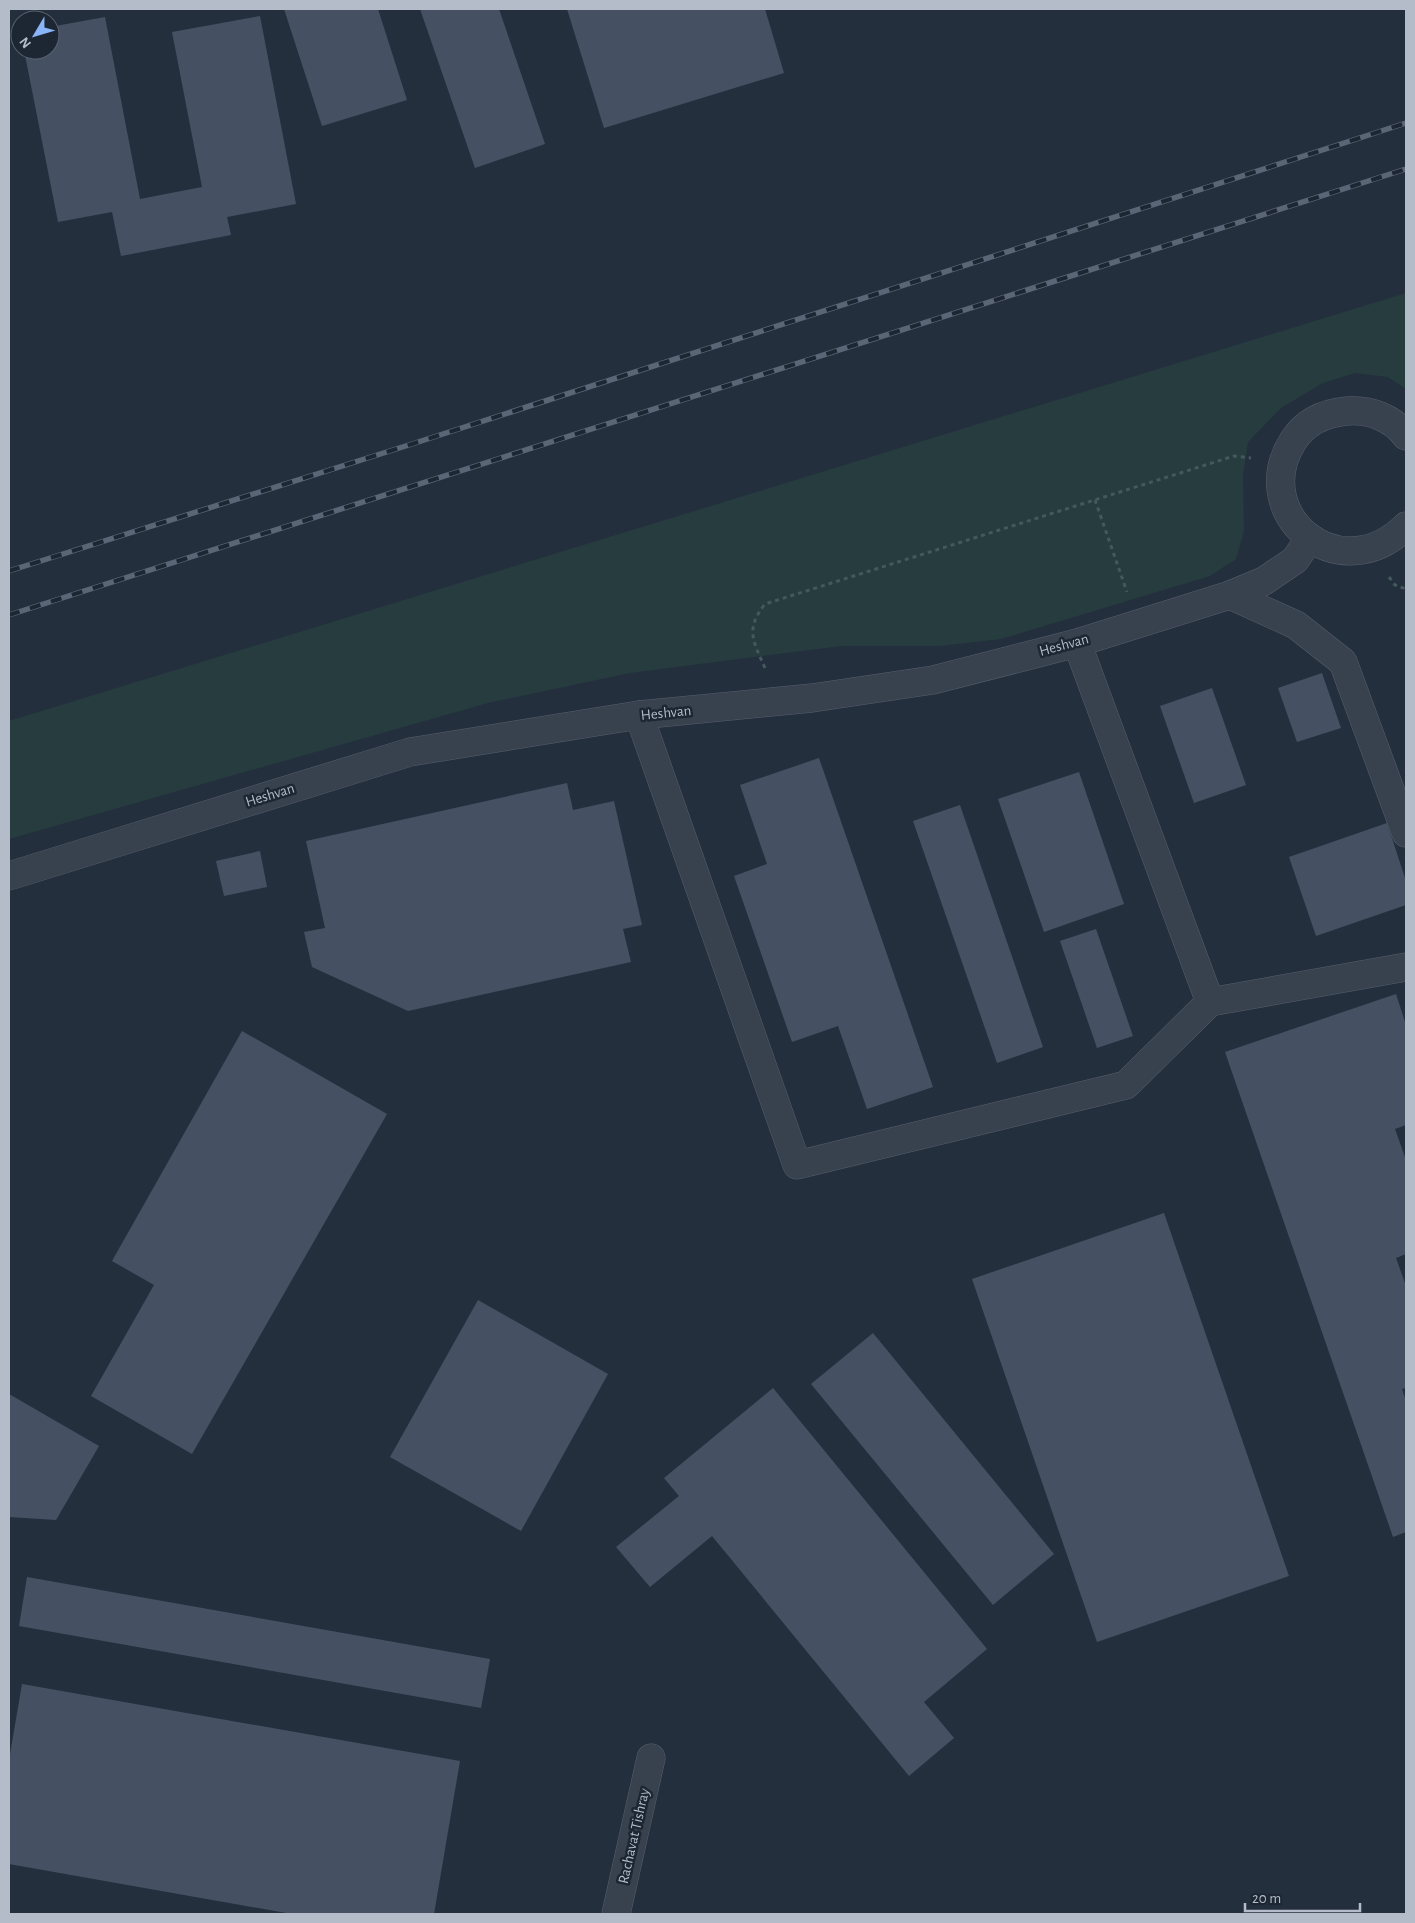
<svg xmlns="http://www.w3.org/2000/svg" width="1415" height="1923" font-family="'Alegreya Sans',sans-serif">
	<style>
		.green { fill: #263c3f }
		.building { fill: #455162 }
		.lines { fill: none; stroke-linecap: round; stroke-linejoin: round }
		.minor-casing { stroke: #565f6c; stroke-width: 29 }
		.path { stroke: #44595c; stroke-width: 3; stroke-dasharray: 4 4; stroke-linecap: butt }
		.minor { stroke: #38414e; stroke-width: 28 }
		.rail-casing { stroke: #5a6575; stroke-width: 5.5 }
		.rail { stroke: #1d2633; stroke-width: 4; stroke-dasharray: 11; stroke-linecap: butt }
		.labels { text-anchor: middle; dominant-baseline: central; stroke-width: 5; stroke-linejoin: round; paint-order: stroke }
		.street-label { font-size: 15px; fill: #b4bcc9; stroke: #1d2633 }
	</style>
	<rect width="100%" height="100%" fill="#242f3e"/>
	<path class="green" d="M1406,293v96l-18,-12 -33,-4 -32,10 -42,25 -33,34 -5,34 1,55 -8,28 -26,17 -209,63 -61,7h-99l-211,27 -142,30 -479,136v-118z"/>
	<g class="building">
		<path d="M284,9h94l29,91 -85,26z"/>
		<path d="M420,9h79l46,135 -70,24z"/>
		<path d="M567,9h198l19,64 -180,55z"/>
		<path d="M260,16l36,188 -69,13 4,18 -110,21 -9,-44 -54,10 -34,-172h26v-23l55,-10 35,182 62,-12 -30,-155z"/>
		<path d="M1322,673l19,55 -44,14 -19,-54z"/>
		<path d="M1212,688l34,97 -52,18 -34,-97z"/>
		<path d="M819,758l114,329 -66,22 -29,-83 -46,16 -58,-166 33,-12 -27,-79z"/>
		<path d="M1079,772l45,132 -80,28 -46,-133z"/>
		<path d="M567,783l6,27 41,-9 28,124 -19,4 8,33 -223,49 -96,-44 -8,-35 21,-4 -19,-87z"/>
		<path d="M960,805l83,242 -46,16 -84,-242z"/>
		<path d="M1387,823l19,58v24l-90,31 -27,-79z"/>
		<path d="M260,851l7,36 -43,9 -8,-35z"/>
		<path d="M1096,929l37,107 -36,12 -37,-107z"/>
		<path d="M1396,994l10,31v100l-11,4 11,31v94l-10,4 10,28v102l-4,1 4,12v131l-13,5 -168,-485z"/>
		<path d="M242,1031l145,83 -195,340 -101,-58 63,-111 -42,-24z"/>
		<path d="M1164,1213l125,363 -192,66 -125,-363z"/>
		<path d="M478,1300l130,74 -87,157 -131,-74z"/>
		<path d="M873,1333l181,221 -61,51 -182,-221z"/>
		<path d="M773,1388l214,261 -63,53 30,36 -45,38 -197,-240 -62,51 -34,-40 63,-51 -15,-18z"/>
		<path d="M9,1394l90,52 -43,74 -47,-3z"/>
		<path d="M27,1577l463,82 -9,49 -462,-82z"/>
		<path d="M22,1684l438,77 -26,153h-142l-283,-50v-104z"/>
	</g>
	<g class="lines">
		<defs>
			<g id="minor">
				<path d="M1406,436c-13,-18 -37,-27 -59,-25 -22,2 -42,11 -54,30 -46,73 46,151 113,85"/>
				<path d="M1230,595l66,30 47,37 63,171"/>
				<path d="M1077,643l133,359 196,-35"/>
				<path d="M639,715l158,450 329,-80 84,-83"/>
				<path d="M9,876l401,-124 229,-37 173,-17 121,-18 144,-37 153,-48 34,-14 31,-21 15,-22"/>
				<path d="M616,1914l35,-156"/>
			</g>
		</defs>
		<use href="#minor" class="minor-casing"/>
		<g class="path">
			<path d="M1095,500l32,92"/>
			<path d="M1389,577l6,8 11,4"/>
			<path d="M765,668c-12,-27 -20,-39 0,-64l469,-148 17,2"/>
		</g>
		<use href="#minor" class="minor"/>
		<defs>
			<g id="rail">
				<path d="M9,571l403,-127 994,-321"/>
				<path d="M9,615l1397,-446"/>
			</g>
		</defs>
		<use href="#rail" class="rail-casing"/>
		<use href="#rail" class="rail"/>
	</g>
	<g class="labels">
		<g class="street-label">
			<text transform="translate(1064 645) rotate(-15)">Heshvan</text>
			<text transform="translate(666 713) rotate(-6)">Heshvan</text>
			<text transform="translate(270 795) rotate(-17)">Heshvan</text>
			<text transform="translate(634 1836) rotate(-77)">Rachavat Tishray</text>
		</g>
	</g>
	<rect width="1415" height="1923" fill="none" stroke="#b4bcc9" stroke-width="20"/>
	<g transform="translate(35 35) rotate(232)"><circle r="24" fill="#1d2633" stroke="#59626f"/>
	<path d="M0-4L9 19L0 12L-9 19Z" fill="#8ab4f8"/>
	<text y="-8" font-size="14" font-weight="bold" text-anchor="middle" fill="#b4bcc9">N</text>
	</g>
	<path d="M1245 1903v8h115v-8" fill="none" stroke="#b4bcc9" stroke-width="2.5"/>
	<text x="1252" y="1903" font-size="15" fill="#b4bcc9" stroke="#1d2633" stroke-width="4" paint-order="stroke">20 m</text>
</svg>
